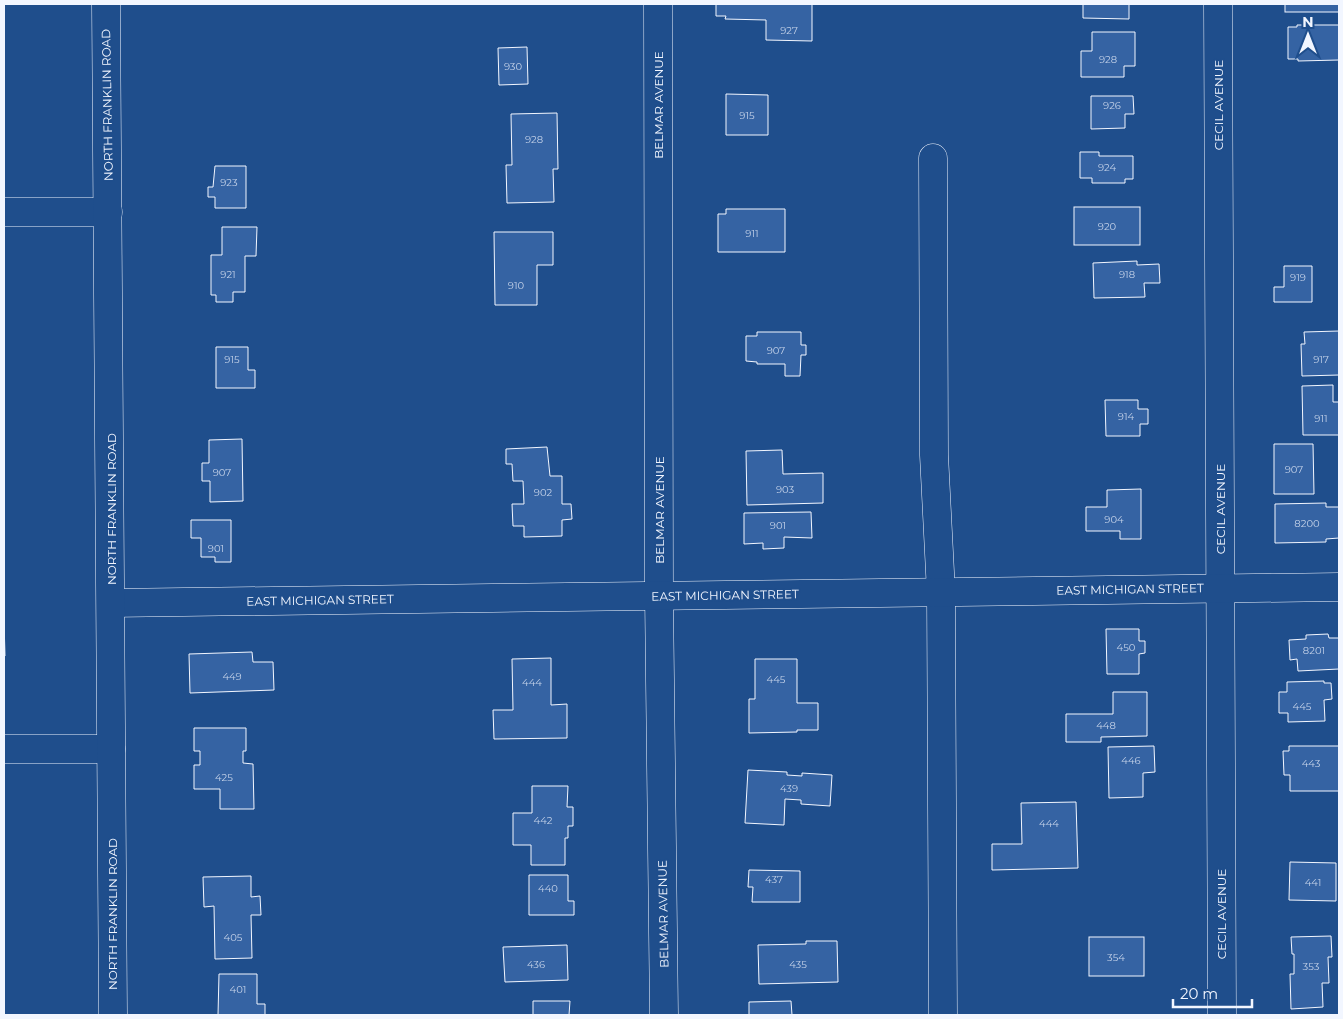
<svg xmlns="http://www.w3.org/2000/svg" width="1343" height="1019" font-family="Montserrat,sans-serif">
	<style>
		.building { fill: #3563a3; stroke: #f2f6ff }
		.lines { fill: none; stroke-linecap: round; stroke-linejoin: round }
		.minor-casing { stroke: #f2f6ff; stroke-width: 29 }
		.major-casing { stroke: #f2f6ff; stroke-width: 29 }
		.minor { stroke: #1f4e8c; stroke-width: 28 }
		.major { stroke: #1f4e8c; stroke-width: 28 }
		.labels { text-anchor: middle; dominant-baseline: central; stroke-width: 4; stroke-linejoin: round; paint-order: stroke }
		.number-label { font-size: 10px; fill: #c3d1e8 }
		.street-label { font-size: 12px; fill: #f2f6ff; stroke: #1f4e8c }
	</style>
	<rect width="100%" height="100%" fill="#1f4e8c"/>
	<g class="building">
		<path d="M716,4h96v37l-46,-1v-20l-41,-1 1,-3h-10z"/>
		<path d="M1083,4h46v15l-46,-1z"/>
		<rect x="1285" y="4" width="54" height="8"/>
		<path d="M1297,25h42v35l-41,1v-2h-10v-32h9z"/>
		<path d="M1092,32h43v34h-11v11h-43v-26h11z"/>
		<path d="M527,47l1,37 -29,1 -1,-37z"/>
		<path d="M726,94l42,1v40h-42z"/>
		<path d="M1091,96h42l1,18h-9v14l-34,1z"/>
		<path d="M557,113l1,56h-5l1,33 -47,1 -1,-38h6l-1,-51z"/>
		<path d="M1080,152h19v4h34v23h-8v4h-33v-5h-12z"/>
		<path d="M215,166h31v42h-31v-11h-7v-10h5z"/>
		<rect x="1074" y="207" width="66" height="38"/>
		<path d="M726,209h59v43h-67v-38h8z"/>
		<path d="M222,227h35l-1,29h-11v36h-12v10h-17v-7h-5v-40h11z"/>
		<path d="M494,232h59v33h-16v40h-42z"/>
		<path d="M1137,261v4l22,-1 1,19h-16l1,14 -51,1 -1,-35z"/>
		<path d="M1284,266h28v36h-38v-15h10z"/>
		<path d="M1339,331v44l-37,1 -1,-32h4l-1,-12z"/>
		<path d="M757,332h44v13h5v10h-5l-1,21h-15v-12h-28v-2l-11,-1v-25h11z"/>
		<path d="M216,347h32v23h7v18h-39z"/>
		<path d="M1333,385v17h6v33h-36l-1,-49z"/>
		<path d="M1105,400h33v9h10v15h-8v12h-34z"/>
		<path d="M242,439l1,62 -33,1v-21h-8v-18h7v-23z"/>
		<path d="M1274,444h39l1,50h-40z"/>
		<path d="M547,447l3,29h12v28h9l1,15 -10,1v16l-38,1v-11h-11l-1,-22h12l-1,-23h-10l-1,-17h-6v-15z"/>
		<path d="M782,450l1,24 40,-1v30l-76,2 -1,-54z"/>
		<path d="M1141,489v50h-21v-8h-34v-24h21v-17z"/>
		<path d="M1326,503v4h13v31l-13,1v3l-51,1v-39z"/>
		<path d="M811,512l1,26 -28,-1v11l-21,1v-6l-19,1v-31z"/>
		<path d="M191,520h40v42h-16v-5h-14v-19h-10z"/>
		<path d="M4,621l1,35h-1z"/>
		<path d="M1106,629h33v12h6v12l-6,1v20h-32z"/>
		<path d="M1328,634l1,4h10v31l-41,2 -1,-12 -7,1 -1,-20 17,-1v-4z"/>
		<path d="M252,652l1,10h20l1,28 -84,3 -1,-39z"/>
		<path d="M551,658v47l16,-1v34l-73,1 -1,-29h20l-1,-51z"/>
		<path d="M755,659h42v44h21v27h-21v2l-48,1v-34h6z"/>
		<path d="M1324,681v2h7l1,16 -8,1 1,21 -37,1v-9h-9v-21h8v-10z"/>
		<path d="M1113,692h34v44l-46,1v5h-35v-28h47z"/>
		<path d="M194,728h52v23h-3v12l10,1 1,45h-34v-20h-26v-24h6v-14h-6z"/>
		<path d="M1154,746l1,26 -12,1v24l-34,1 -1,-51z"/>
		<path d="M1289,746h50v45h-49v-16h-6l-1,-24h6z"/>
		<path d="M748,770l39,2v3l15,1v-3l30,2 -2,31 -29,-2v-4l-16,-1 -1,26 -39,-2z"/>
		<path d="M532,786h36l-1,21h6v19h-5v12h-3v27h-34v-20h-18v-32h19z"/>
		<path d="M1076,802l2,66 -86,2v-26h30l-1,-41z"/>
		<path d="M1290,862l46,1v38l-47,-1z"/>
		<path d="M749,870l51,1v31h-48l1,-15h-5z"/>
		<path d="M529,875h39v26h6v14h-45z"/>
		<path d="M251,876v21l9,-1 1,19h-10l1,43 -37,1 -1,-53 -10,1 -1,-30z"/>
		<path d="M1331,936l1,21h-4l1,26h-7l1,24 -32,2 -1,-35h4v-20h-2l-1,-17z"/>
		<rect x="1089" y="937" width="55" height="39"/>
		<path d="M806,941h31l1,41 -79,2 -1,-39 48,-1z"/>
		<path d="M567,945l1,35 -63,2 -2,-35z"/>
		<path d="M219,974h38v30h8v11h-47z"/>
		<path d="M533,1001h37l-1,14h-36z"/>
		<path d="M791,1001l1,14h-43v-13z"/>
	</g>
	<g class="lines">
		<defs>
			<g id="minor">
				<path d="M658,4l1,592 5,419"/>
				<path d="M1218,4l4,1011"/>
				<path d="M933,158l1,297 7,137 2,423"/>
				<path d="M4,212h104"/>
				<path d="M111,603l1228,-16"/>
				<path d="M4,749h107"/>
			</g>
			<path id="major" d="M106,4l7,1011"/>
		</defs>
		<use href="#minor" class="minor-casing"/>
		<use href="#major" class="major-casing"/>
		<use href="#minor" class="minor"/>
		<use href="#major" class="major"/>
	</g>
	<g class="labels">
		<g class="number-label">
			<text x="789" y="30">927</text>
			<text x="1108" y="59">928</text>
			<text x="513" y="66">930</text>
			<text x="1112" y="105">926</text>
			<text x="747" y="115">915</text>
			<text x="534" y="139">928</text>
			<text x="1107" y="167">924</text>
			<text x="229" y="182">923</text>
			<text x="1107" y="226">920</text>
			<text x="752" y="233">911</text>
			<text x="228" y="274">921</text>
			<text x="1127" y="274">918</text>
			<text x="1298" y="277">919</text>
			<text x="516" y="285">910</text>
			<text x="776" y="350">907</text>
			<text x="232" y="359">915</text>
			<text x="1321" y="359">917</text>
			<text x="1126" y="416">914</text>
			<text x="1321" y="418">911</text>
			<text x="1294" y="469">907</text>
			<text x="222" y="472">907</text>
			<text x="785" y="489">903</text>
			<text x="543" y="492">902</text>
			<text x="1114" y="519">904</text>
			<text x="1307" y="523">8200</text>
			<text x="778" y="525">901</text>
			<text x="216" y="548">901</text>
			<text x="1126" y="647">450</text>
			<text x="1314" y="650">8201</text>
			<text x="232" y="676">449</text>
			<text x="776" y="679">445</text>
			<text x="532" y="682">444</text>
			<text x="1302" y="706">445</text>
			<text x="1106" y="725">448</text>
			<text x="1131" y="760">446</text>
			<text x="1311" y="763">443</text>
			<text x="224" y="777">425</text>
			<text x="789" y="788">439</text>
			<text x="543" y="820">442</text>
			<text x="1049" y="823">444</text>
			<text x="774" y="879">437</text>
			<text x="1313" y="882">441</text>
			<text x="548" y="888">440</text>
			<text x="233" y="937">405</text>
			<text x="1116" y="957">354</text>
			<text x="536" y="964">436</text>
			<text x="798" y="964">435</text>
			<text x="1311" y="966">353</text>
			<text x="238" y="989">401</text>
		</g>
		<g class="street-label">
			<text transform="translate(107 105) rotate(-91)">NORTH FRANKLIN ROAD</text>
			<text transform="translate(658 105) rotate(-90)">BELMAR AVENUE</text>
			<text transform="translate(1218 105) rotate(-90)">CECIL AVENUE</text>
			<text transform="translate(111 509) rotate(-90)">NORTH FRANKLIN ROAD</text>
			<text transform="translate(1220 509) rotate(-90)">CECIL AVENUE</text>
			<text transform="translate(659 510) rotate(-90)">BELMAR AVENUE</text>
			<text transform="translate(1130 589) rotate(-1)">EAST MICHIGAN STREET</text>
			<text transform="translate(725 595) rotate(-1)">EAST MICHIGAN STREET</text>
			<text transform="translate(320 600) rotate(-1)">EAST MICHIGAN STREET</text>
			<text transform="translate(112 914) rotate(-90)">NORTH FRANKLIN ROAD</text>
			<text transform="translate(663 914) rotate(-91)">BELMAR AVENUE</text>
			<text transform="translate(1221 914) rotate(-90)">CECIL AVENUE</text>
		</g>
	</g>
	<rect width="1343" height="1019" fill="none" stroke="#f2f6ff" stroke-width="10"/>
	<g transform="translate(1308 35)" stroke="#1f4e8c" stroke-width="4" paint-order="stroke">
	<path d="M0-4L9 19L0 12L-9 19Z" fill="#f2f6ff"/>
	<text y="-8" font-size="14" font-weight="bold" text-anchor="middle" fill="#f2f6ff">N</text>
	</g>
	<path d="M1173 999v8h79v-8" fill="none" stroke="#f2f6ff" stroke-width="2.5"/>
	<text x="1180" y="999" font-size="15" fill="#f2f6ff" stroke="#1f4e8c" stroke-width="4" paint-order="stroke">20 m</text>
</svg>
